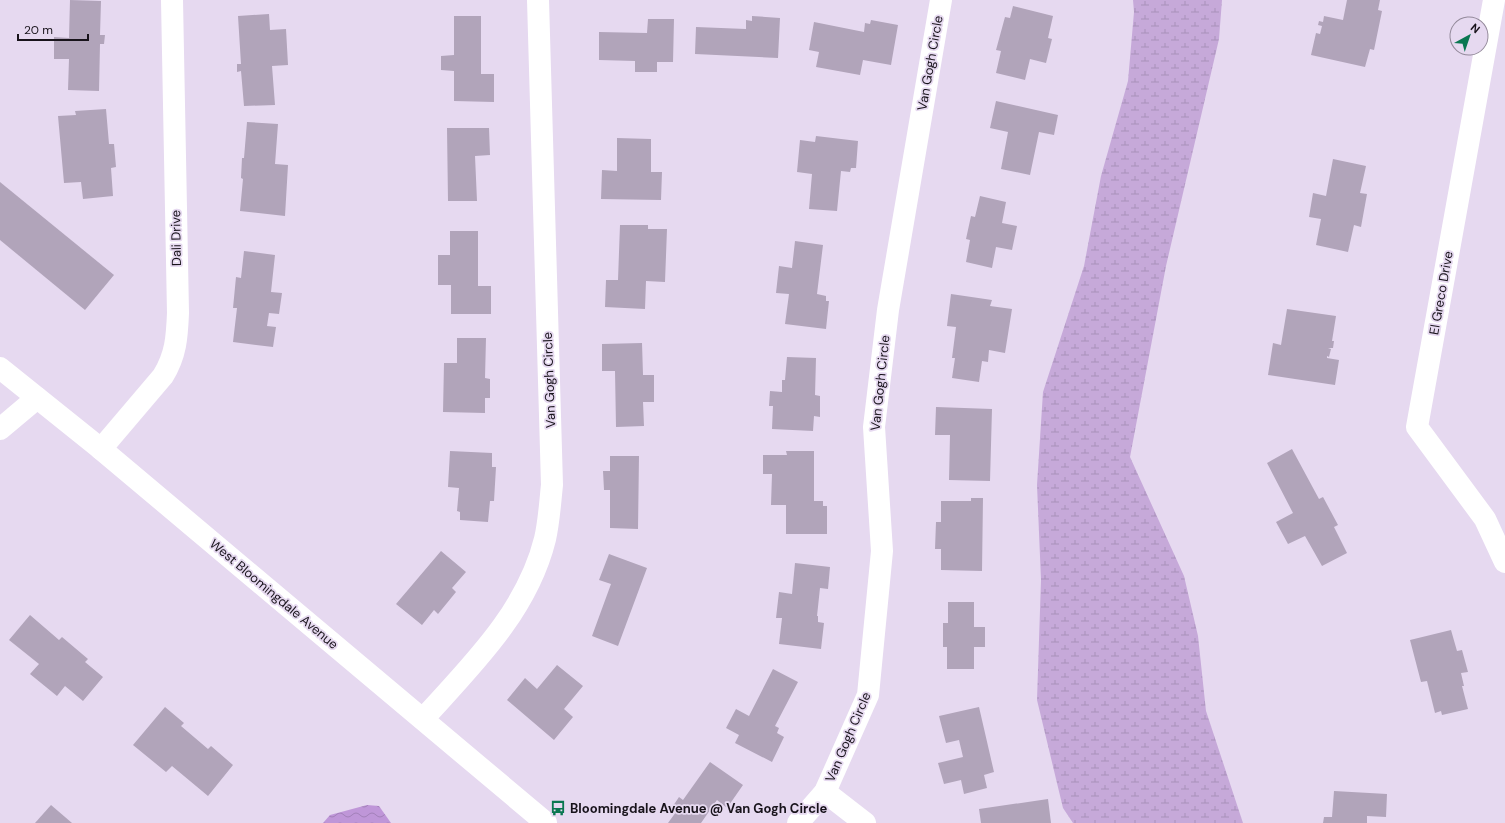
<svg xmlns="http://www.w3.org/2000/svg" width="1505" height="823" font-family="'DM Sans',sans-serif">
	<style>
		.wetland { fill: url(#wetland-marsh) }
		.water { fill: url(#water-waves) }
		.building { fill: #b1a4ba }
		.lines { fill: none; stroke-linecap: round; stroke-linejoin: round }
		.minor { stroke: #fff; stroke-width: 22 }
		.major { stroke: #fff; stroke-width: 22 }
		.labels { text-anchor: middle; dominant-baseline: central; stroke-width: 3.5; stroke-linejoin: round; paint-order: stroke }
		.street-label { font-size: 13px; fill: #18131b; stroke: #e6d9f0 }
		.poi-label { font-size: 13px; font-weight: bold; fill: #18131b; stroke: #e6d9f0; text-anchor: start }
	</style>
	<defs>
		<pattern id="wetland-marsh" width="20" height="14" patternUnits="userSpaceOnUse"><rect width="20" height="14" fill="#c6a9d9"/><path d="M1 5h8M5 5V1M11 12h8M15 12V8" fill="none" stroke="#a991ba"/></pattern>
		<pattern id="water-waves" width="16" height="10" patternUnits="userSpaceOnUse"><rect width="16" height="10" fill="#bf96d8"/><path d="M0 5q4-4 8 0t8 0" fill="none" stroke="#a380b9"/></pattern>
	</defs>
	<rect width="100%" height="100%" fill="#e6d9f0"/>
	<path class="wetland" d="M1133,0h89l-3,39 -53,227 -36,191 54,119 14,60 8,75 37,112h-170l-10,-15 -26,-108 4,-120 -4,-95 6,-93 41,-126 17,-90 27,-95 6,-69z"/>
	<path class="water" d="M367,805l12,1 12,17h-68l7,-8z"/>
	<g class="building">
		<path d="M70,0l31,1 -1,34h5l-1,9h-4l-1,47 -31,-1 1,-31h-15v-22l15,1z"/>
		<path d="M1347,0h33l-2,10 4,1 -8,39 -4,-1 -5,18 -54,-12 5,-22 4,1 2,-8 -4,-1 1,-4 4,1 1,-6 19,4z"/>
		<path d="M1013,6l40,10 -5,22 4,1 -6,24 -16,-4 -5,21 -29,-7 5,-22 -5,-1 9,-33 5,1z"/>
		<path d="M269,14l1,16 16,-1 2,36 -16,1 3,39 -31,1 -3,-35 -4,1v-8h4l-3,-48z"/>
		<path d="M454,16h27v58h13v28l-40,-1v-30l-13,-1v-14l13,-1z"/>
		<path d="M752,16l28,2 -2,40 -83,-4 1,-27 50,2v-9l6,1z"/>
		<path d="M648,19h26l-1,43h-16v10h-22v-11l-36,-1v-28l48,1z"/>
		<path d="M871,20l27,5 -7,40 -28,-5 -3,15 -44,-8 3,-15 -10,-2 5,-28 50,10 1,-9 5,1z"/>
		<path d="M996,101l62,14 -4,20 -15,-3 -9,43 -29,-6 7,-37 -18,-4z"/>
		<path d="M106,109l3,35h5l2,23 -5,1 2,28 -30,3 -2,-17 -17,1 -6,-67 18,-1 -1,-4z"/>
		<path d="M247,122l31,2 -3,40 13,1 -3,51 -45,-5 3,-32 -2,-1 1,-20h2z"/>
		<path d="M447,128h42l1,27 -15,1 2,45h-29z"/>
		<path d="M816,136l42,5 -2,27h-5l-1,4 -9,-1 -4,40 -28,-2 3,-35 -15,-2 3,-32 15,2z"/>
		<path d="M617,138l34,1v33h11l-1,28 -60,-1 1,-29 15,1z"/>
		<path d="M1333,159l33,7 -6,27 7,1 -6,33 -7,-2 -6,27 -32,-7 5,-26 -12,-2 4,-24 13,3z"/>
		<path d="M0,182l114,93 -29,35 -85,-70z"/>
		<path d="M980,196l26,6 -4,21 15,3 -5,24 -16,-3 -4,21 -26,-6 4,-22 -4,-1 5,-23 4,1z"/>
		<path d="M620,225h28v4h19l-2,53 -19,-1 -1,28 -40,-2 1,-27h12z"/>
		<path d="M450,231h28v55h13v28h-40v-29h-13v-30h12z"/>
		<path d="M795,241l28,4 -6,49 9,2v5h3l-3,28 -41,-5 4,-30 -13,-1 3,-27 13,2z"/>
		<path d="M244,251l31,4 -4,37 11,1 -3,21 -10,-1 -2,13 9,1 -3,20 -40,-5 4,-34h-4l3,-31 5,1z"/>
		<path d="M951,294l41,6 -2,6 22,3 -7,44 -16,-3 -1,12 -6,-1 -3,21 -27,-4 3,-20h-3l4,-31 -9,-1z"/>
		<path d="M1287,309l49,7 -4,25h2l-1,7h-5l3,1 -2,8 -2,-1v2l12,2 -4,25 -67,-10 5,-32 8,2z"/>
		<path d="M457,338h29l-1,40 5,1v19h-5v15l-42,-1 1,-49h13z"/>
		<path d="M642,343l1,32h11v27h-11l1,24 -28,1 -1,-56h-13v-27z"/>
		<path d="M787,357l29,1 -1,37 5,1v21l-6,-1 -1,15 -41,-2 1,-23h-4l1,-15 12,1v-12h3z"/>
		<path d="M936,407l56,2 -2,72 -41,-1 1,-45h-15z"/>
		<path d="M1292,449l27,50 4,-2 15,28 -4,2 13,26 -25,13 -17,-30 -17,8 -12,-22 17,-9 -26,-50z"/>
		<path d="M450,451l42,2v14h4l-2,34h-4l-2,21 -28,-2v-8l-3,-1 2,-23 -11,-1z"/>
		<path d="M786,451h28v50h9v5h4v28h-41v-29h-15l1,-31h-9v-19h24z"/>
		<path d="M610,456h29l-1,73 -28,-1v-38h-6l-1,-19h7z"/>
		<path d="M971,498h12l-1,73 -41,-1v-21h-6l1,-27h5v-21h30z"/>
		<path d="M441,551l25,21 -14,16 4,4 -18,22 -4,-4 -12,15 -26,-21z"/>
		<path d="M609,554l38,14 -29,78 -26,-10 19,-52 -12,-4z"/>
		<path d="M795,563l35,4 -2,22 -8,-1 -3,28h1v6l6,1 -3,26 -42,-5 3,-26h-6l3,-26 13,2z"/>
		<path d="M948,602h26v25h11v20h-11v22h-27v-22h-4v-24h5z"/>
		<path d="M30,615l29,25 3,-3 26,22 -3,3 18,15 -20,24 -18,-15 -8,10 -27,-22 9,-10 -30,-24z"/>
		<path d="M1451,630l6,21 5,-1 6,22 -7,1 3,13h-2l6,23 -26,6 -1,-4 -6,2 -8,-32 -6,1 -11,-42z"/>
		<path d="M557,665l26,21 -19,23 9,8 -19,23 -47,-40 18,-22 12,11z"/>
		<path d="M773,669l25,13 -23,44 4,2 -2,5 7,4 -12,25 -37,-19 4,-8 -13,-7 10,-19 13,7z"/>
		<path d="M165,707l19,16 -3,3 27,23 3,-3 22,19 -25,31 -36,-30 -6,6 -33,-27z"/>
		<path d="M979,707l15,65 -10,3 3,13 -23,6 -3,-14 -17,4 -6,-21 25,-6 -4,-17 -13,3 -7,-27z"/>
		<path d="M710,762l33,23 -16,23 -10,-8 -16,23h-33l8,-11 -5,-3 8,-12 4,3z"/>
		<path d="M1334,791l53,3 -1,23 -19,-1v7h-44l1,-6h8z"/>
		<path d="M1048,799l3,24h-70l-2,-14z"/>
		<path d="M51,805l21,18h-37z"/>
	</g>
	<g class="lines">
		<g class="minor">
			<path d="M1494,0l-77,427 68,92 20,43"/>
			<path d="M0,429l37,-31"/>
			<path d="M101,449l62,-73c13,-21 14,-39 15,-63l-6,-313"/>
			<path d="M423,719c48,-53 104,-107 122,-180 4,-17 5,-36 7,-54l-14,-485"/>
			<path d="M825,792l40,31"/>
			<path d="M798,823l27,-31 43,-97 14,-144 -8,-124 14,-117 53,-310"/>
		</g>
		<path class="major" d="M0,368l101,81 445,374"/>
	</g>
	<defs>
		<symbol id="bus-bare" viewBox="-9 -9 18 18"><path d="M-5-6H5V4H4V6H2V4H-2V6H-4V4H-5ZM-3.5-4V0h7V-4ZM-3.5 1.2v1.5H-2V1.2ZM2 1.2v1.5H3.5V1.2Z" fill="#0a7751" stroke="#e6d9f0" stroke-width="2.5" paint-order="stroke"/></symbol>
	</defs>
	<g fill-rule="evenodd">
		<use href="#bus-bare" x="547" y="797" width="22" height="22"/>
	</g>
	<g class="labels">
		<g class="street-label">
			<text transform="translate(930 63) rotate(-80)">Van Gogh Circle</text>
			<text transform="translate(176 238) rotate(-91)">Dali Drive</text>
			<text transform="translate(1441 293) rotate(-80)">El Greco Drive</text>
			<text transform="translate(549 380) rotate(-92)">Van Gogh Circle</text>
			<text transform="translate(880 383) rotate(-84)">Van Gogh Circle</text>
			<text transform="translate(274 594) rotate(40)">West Bloomingdale Avenue</text>
			<text transform="translate(848 737) rotate(-67)">Van Gogh Circle</text>
		</g>
		<g class="poi-label">
			<text x="570" y="808">Bloomingdale Avenue @ Van Gogh Circle</text>
		</g>
	</g>
	<g transform="translate(1469 36) rotate(40)"><circle r="19" fill="#e6d9f0" stroke="#948a9b"/>
	<path d="M0-3L7 15L0 10L-7 15Z" fill="#0a7751"/>
	<text y="-6" font-size="11" font-weight="bold" text-anchor="middle" fill="#18131b">N</text>
	</g>
	<path d="M18 34v6h70v-6" fill="none" stroke="#18131b" stroke-width="2"/>
	<text x="24" y="34" font-size="12" fill="#18131b" stroke="#e6d9f0" stroke-width="3" paint-order="stroke">20 m</text>
</svg>
